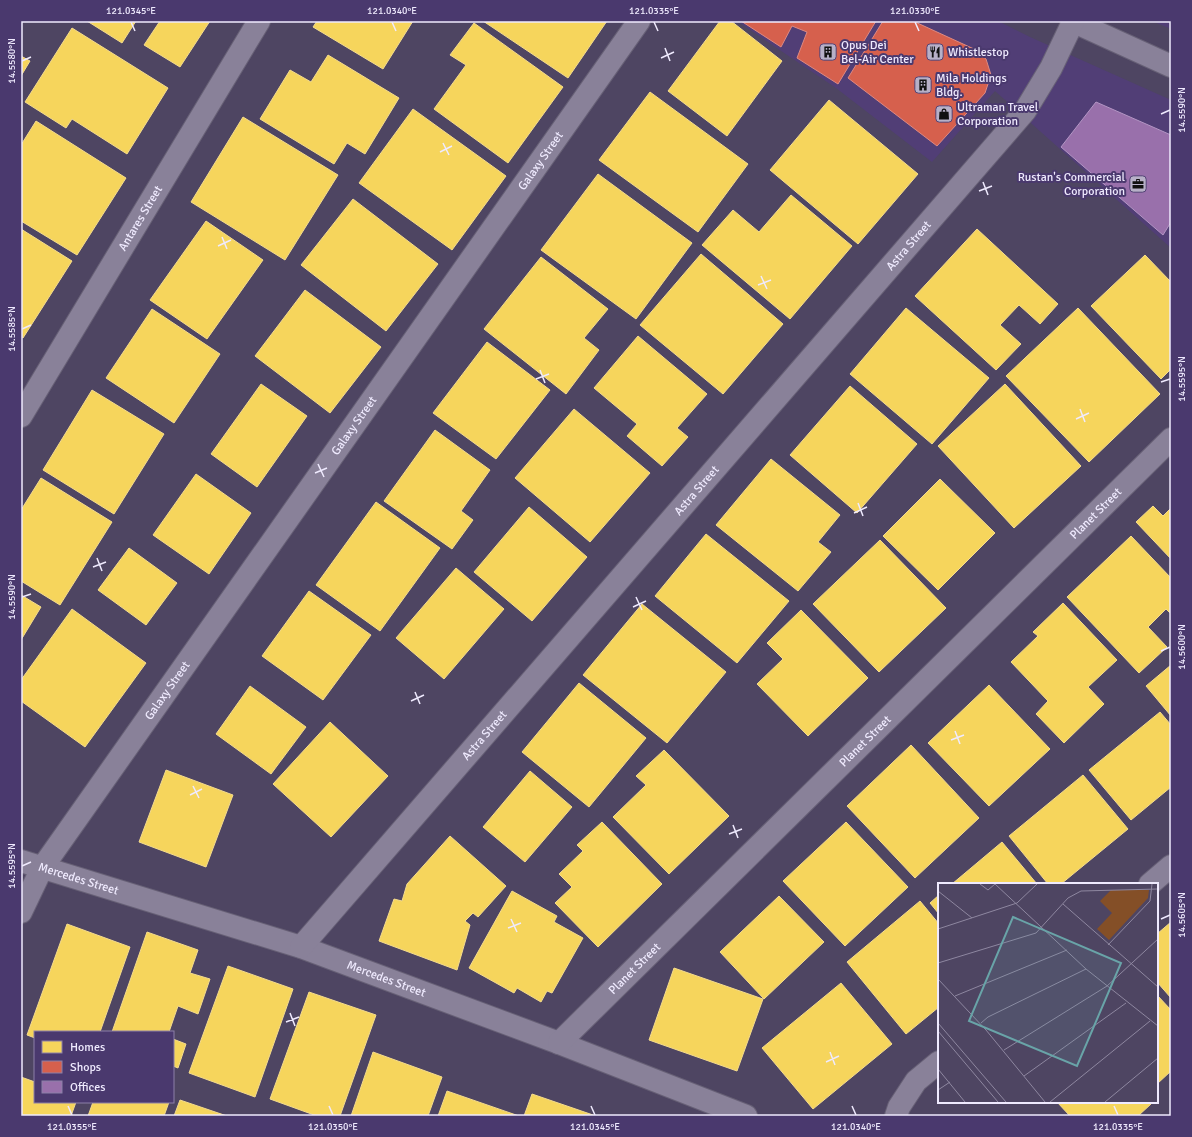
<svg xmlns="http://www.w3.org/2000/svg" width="1192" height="1137" font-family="Signika,sans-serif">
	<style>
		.built { fill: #513e76 }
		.homes { fill: #f6d55c; stroke: #f4db8d }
		.shops { fill: #d6604d; stroke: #de8982 }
		.offices { fill: #9970ab; stroke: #b395c4 }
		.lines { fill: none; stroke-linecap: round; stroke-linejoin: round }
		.minor-casing { stroke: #676076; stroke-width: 24 }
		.minor { stroke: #898199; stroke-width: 22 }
		.ticks { fill: none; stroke: #efeafe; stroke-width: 1.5 }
		.labels { text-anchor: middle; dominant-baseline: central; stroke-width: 4; stroke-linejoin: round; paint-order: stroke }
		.poi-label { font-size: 12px; fill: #efeafe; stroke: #4a396e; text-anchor: start }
		.street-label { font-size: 12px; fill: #efeafe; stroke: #4a396e }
		.inset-road { fill: none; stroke: #8e87a0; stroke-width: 1 }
		.view { fill: #69a4a8; fill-opacity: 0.15; stroke: #69a4a8; stroke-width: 2 }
		.inset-edge { fill: none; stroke: #efeafe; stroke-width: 2 }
		.neatline { fill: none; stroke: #efeafe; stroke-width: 1.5 }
		.ticks-label { font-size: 10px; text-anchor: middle; fill: #efeafe }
	</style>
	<rect width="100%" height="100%" fill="#4e4562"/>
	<g class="built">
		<path d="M737,21h261l32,16 141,63v148l-176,-157 -63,71 -96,-74z"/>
		<path d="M1152,21h19v8z"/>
	</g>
	<g class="homes">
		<path d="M87,21h49l-14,22z"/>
		<path d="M160,21h50l-30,46 -36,-22z"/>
		<path d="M317,21h96l-30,48 -70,-42z"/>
		<path d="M483,21h124l-39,57z"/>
		<path d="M720,21h11l51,40 -55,75 -59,-45z"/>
		<path d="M474,23l89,64 -55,76 -74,-54 32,-44 -16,-10z"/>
		<path d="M72,28l96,60 -41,66 -55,-35 -6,9 -41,-26z"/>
		<path d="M328,55l71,43 -34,56 -18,-11 -13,21 -74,-45 30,-49 21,12z"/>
		<path d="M21,56l9,5 -9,15z"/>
		<path d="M650,92l98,72 -50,68 -99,-72z"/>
		<path d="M829,100l89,74 -60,70 -88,-74z"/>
		<path d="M413,109l93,67 -54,74 -93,-67z"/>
		<path d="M243,117l95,58 -53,85 -94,-58z"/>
		<path d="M36,121l90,57 -49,77 -56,-34v-76z"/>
		<path d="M598,174l94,69 -56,76 -95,-69z"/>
		<path d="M791,195l61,51 -62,73 -88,-74 31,-35 26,22z"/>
		<path d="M353,199l85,65 -52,67 -85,-66z"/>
		<path d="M206,221l57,39 -56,79 -57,-39z"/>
		<path d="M21,229l51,32 -49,77 -2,-1z"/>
		<path d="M977,229l81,75 -18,20 -21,-19 -19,20 21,19 -25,26 -81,-74z"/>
		<path d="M701,254l82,70 -60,70 -83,-69z"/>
		<path d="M1145,255l26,27v87l-10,10 -70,-73z"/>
		<path d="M541,257l67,52 -24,29 15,12 -33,44 -82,-65z"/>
		<path d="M305,290l76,57 -51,66 -75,-57z"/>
		<path d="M906,308l83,70 -57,66 -82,-70z"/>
		<path d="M1078,308l82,86 -71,68 -83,-86z"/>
		<path d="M152,309l68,45 -46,69 -68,-45z"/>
		<path d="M638,336l69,58 -30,34 11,9 -26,29 -35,-30 10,-12 -43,-36z"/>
		<path d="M487,342l63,48 -54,69 -63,-46z"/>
		<path d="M261,384l46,32 -50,71 -46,-33z"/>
		<path d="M1005,384l76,82 -67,62 -76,-82z"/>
		<path d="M850,386l67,58 -60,69 -67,-58z"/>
		<path d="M92,390l72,44 -50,80 -71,-44z"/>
		<path d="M574,409l76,64 -60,69 -75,-64z"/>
		<path d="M435,430l55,40 -29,41 12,9 -21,29 -68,-48z"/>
		<path d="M771,459l69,56 -22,27 13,10 -33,39 -82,-66z"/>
		<path d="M196,474l55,39 -42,61 -56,-39z"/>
		<path d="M41,478l71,44 -52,83 -39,-24v-71z"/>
		<path d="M940,479l55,54 -57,57 -55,-54z"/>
		<path d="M376,502l64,46 -60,83 -64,-46z"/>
		<path d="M1153,506l10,10 8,-8v51l-35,-37z"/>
		<path d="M529,507l58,50 -55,64 -58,-49z"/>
		<path d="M706,534l83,67 -52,62 -82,-67z"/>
		<path d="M1131,536l40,42v36l-5,-5 -18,18 19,20 -28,26 -72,-76z"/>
		<path d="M880,540l66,68 -67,64 -66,-68z"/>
		<path d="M129,548l48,35 -31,42 -48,-35z"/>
		<path d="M456,568l48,41 -60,70 -48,-41z"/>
		<path d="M309,591l62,44 -48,65 -61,-44z"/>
		<path d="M21,595l20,12 -20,33z"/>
		<path d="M1063,603l54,57 -29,27 16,17 -40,39 -28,-29 12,-13 -37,-39 27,-26 -5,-4z"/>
		<path d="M642,604l84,68 -59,71 -84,-68z"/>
		<path d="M72,609l74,54 -61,84 -64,-46v-21z"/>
		<path d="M801,610l67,68 -60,58 -51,-52 26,-25 -16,-16z"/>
		<path d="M1171,665v51l-25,-30z"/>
		<path d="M579,683l67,55 -57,69 -67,-55z"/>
		<path d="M989,685l61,64 -61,57 -61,-63z"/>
		<path d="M250,686l56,41 -35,47 -55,-40z"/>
		<path d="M1160,712l11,13v62l-40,33 -42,-50z"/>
		<path d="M330,722l58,54 -57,61 -58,-53z"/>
		<path d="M911,745l68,73 -64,60 -68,-72z"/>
		<path d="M664,750l65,66 -60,58 -56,-57 33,-32 -10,-9z"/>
		<path d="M166,770l67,25 -27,72 -67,-25z"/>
		<path d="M530,771l42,36 -47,55 -42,-35z"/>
		<path d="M1083,775l45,54 -67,55h-13l-39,-48z"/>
		<path d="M602,822l60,62 -64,63 -43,-44 17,-16 -13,-13 24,-23 -6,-6z"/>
		<path d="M846,822l62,65 -63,59 -62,-65z"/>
		<path d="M450,836l56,50 -28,31 -5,-4 -8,8 5,4 -13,45 -78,-29 15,-42 8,2 5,-17z"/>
		<path d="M1002,842l35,42h-85z"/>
		<path d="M512,891l45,25 -3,6 29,16 -31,55 -5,-2 -6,11 -24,-14 -3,5 -45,-25z"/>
		<path d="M939,895v19l-9,-11z"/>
		<path d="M779,896l45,46 -60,57 -44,-47z"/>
		<path d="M920,901l19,23v83l-33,27 -59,-72z"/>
		<path d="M1171,922v76l-14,-16v-48z"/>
		<path d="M67,924l63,23 -30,85h-65v6l-8,-3z"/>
		<path d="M147,932l51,18 -8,23 20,6 -12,35 -20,-8 -9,26h-57z"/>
		<path d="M228,966l65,23 -38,108 -66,-24z"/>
		<path d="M674,968l89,31 -26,72 -88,-31z"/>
		<path d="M841,983l51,61 -79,65 -51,-61z"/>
		<path d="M309,992l67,23 -36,101h-23l-47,-17z"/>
		<path d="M1157,995l14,15v61l-14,13z"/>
		<path d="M173,1039l13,5 -8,24 -5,-2z"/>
		<path d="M373,1052l69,25 -14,39h-77z"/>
		<path d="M21,1077l14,5v20h41l-5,14h-50z"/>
		<path d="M447,1091l72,25h-81z"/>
		<path d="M532,1094l64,22h-72z"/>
		<path d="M180,1100l47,16h-53z"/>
		<path d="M93,1102h76l-5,14h-76z"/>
		<path d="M1057,1102h92l2,2 -13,12h-68z"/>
	</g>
	<g class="shops">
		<path d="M741,21h135l-38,63 -41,-26 10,-26 -15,-6 -11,21z"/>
		<path d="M883,21h30l61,28 12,10 5,16 -6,18 -48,53 -89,-68z"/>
	</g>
	<path class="offices" d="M1096,102l75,33v87l-8,13 -102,-88z"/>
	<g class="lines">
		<defs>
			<g id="minor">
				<path d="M1072,21l99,45"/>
				<path id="s1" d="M21,416l238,-395"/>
				<path id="s2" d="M21,861l280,86 258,96 187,73"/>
				<path d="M1150,884l21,-18"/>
				<path id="s3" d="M21,912l21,-44 597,-847"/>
				<path id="s4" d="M301,947l724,-836 26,-43 22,-46"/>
				<path id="s5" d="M559,1043l612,-604"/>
				<path d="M896,1116l3,-9 17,-26 23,-19"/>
			</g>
		</defs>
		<use href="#minor" class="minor-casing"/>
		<use href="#minor" class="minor"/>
	</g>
	<path class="ticks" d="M131,22l4,9M392,22l4,9M654,22l4,9M915,22l4,9M665,48l5,13M661,58l13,-6M22,61l9,-4M1161,114l9,-4M443,143l6,12M440,152l12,-6M983,182l5,13M979,191l13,-5M222,237l5,12M218,246l13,-6M761,276l6,13M758,285l13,-5M22,329l9,-4M540,370l5,13M536,379l13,-5M1161,382l9,-3M1080,409l5,13M1076,419l13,-6M318,464l6,13M315,473l12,-5M858,503l5,13M854,513l13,-6M97,558l5,13M93,567l13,-5M22,597l9,-3M636,597l6,13M633,607l13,-6M1161,651l9,-4M415,692l5,12M411,701l13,-6M955,731l5,13M951,740l13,-5M193,786l6,12M190,795l12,-6M733,825l5,13M729,834l13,-5M22,866l9,-4M511,919l6,13M1161,919l9,-4M508,928l13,-5M290,1013l5,13M286,1022l13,-5M830,1052l5,13M826,1062l13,-6M68,1106l4,9M329,1106l4,9M591,1106l4,9M852,1106l4,9M1114,1106l4,9"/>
	<defs>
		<symbol id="building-square" viewBox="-11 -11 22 22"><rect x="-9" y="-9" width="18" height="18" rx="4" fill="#b7b0c7" stroke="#4a396e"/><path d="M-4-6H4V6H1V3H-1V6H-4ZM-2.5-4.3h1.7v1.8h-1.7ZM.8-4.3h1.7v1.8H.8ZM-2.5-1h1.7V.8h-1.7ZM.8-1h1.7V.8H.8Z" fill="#111"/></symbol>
		<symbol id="restaurant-square" viewBox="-11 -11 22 22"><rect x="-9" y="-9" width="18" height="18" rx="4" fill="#b7b0c7" stroke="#4a396e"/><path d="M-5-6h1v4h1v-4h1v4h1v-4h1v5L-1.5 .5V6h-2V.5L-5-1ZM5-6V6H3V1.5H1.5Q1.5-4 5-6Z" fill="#111"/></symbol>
		<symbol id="shop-square" viewBox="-11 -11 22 22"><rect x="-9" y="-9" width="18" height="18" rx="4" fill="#b7b0c7" stroke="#4a396e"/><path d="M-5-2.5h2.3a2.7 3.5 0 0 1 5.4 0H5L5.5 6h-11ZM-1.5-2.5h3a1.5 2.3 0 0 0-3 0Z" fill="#111"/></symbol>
		<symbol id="office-square" viewBox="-11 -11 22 22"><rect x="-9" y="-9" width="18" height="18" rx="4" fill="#b7b0c7" stroke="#4a396e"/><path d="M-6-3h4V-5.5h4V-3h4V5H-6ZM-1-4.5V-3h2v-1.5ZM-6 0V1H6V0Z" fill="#111"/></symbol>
	</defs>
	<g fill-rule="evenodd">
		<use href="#building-square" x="818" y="42" width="20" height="20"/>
		<use href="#restaurant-square" x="925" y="42" width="20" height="20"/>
		<use href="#building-square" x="913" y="75" width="20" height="20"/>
		<use href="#shop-square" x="934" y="104" width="20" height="20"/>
		<use href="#office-square" x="1128" y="174" width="20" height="20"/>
	</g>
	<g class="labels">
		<g class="poi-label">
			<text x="841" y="45">Opus Dei<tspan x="841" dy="14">Bel-Air Center</tspan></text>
			<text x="948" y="52">Whistlestop</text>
			<text x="936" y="78">Mila Holdings<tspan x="936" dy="14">Bldg.</tspan></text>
			<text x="957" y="107">Ultraman Travel<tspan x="957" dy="14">Corporation</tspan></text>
			<text x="1125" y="177" text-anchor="end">Rustan's Commercial<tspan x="1125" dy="14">Corporation</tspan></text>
		</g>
		<g class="street-label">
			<text stroke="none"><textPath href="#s3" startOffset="914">Galaxy Street</textPath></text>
			<text stroke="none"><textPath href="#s1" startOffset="231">Antares Street</textPath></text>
			<text stroke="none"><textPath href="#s4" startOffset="928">Astra Street</textPath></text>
			<text stroke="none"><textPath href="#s3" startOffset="590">Galaxy Street</textPath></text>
			<text stroke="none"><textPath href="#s4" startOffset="604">Astra Street</textPath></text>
			<text stroke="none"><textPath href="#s5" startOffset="754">Planet Street</textPath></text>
			<text stroke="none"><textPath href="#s3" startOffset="266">Galaxy Street</textPath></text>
			<text stroke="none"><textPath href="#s4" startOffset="280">Astra Street</textPath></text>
			<text stroke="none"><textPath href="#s5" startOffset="430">Planet Street</textPath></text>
			<text stroke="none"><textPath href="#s2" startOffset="60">Mercedes Street</textPath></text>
			<text stroke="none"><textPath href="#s5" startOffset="106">Planet Street</textPath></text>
			<text stroke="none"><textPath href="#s2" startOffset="384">Mercedes Street</textPath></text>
		</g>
	</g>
	<g transform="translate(938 883)">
		<rect width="220" height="220" fill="#4e4562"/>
		<path d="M173,7h38l-1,8 -39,42 -12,-11 15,-16 -12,-12z" fill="#844f27"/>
		<path class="inset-road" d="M42,1l8,6 7,-6M57,1l91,85 72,57M0,8l34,27M125,21l95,83M0,46l79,-26 20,-19M170,62l42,-44 2,-17M0,80l98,-30 32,-35 13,-7 77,-2M0,96l48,51 59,72M17,113l112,-46M0,140l68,79M43,140l7,-6 98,-48M0,148l60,71M66,167l103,-64 51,-47M0,186l27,33M86,193l102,-73M0,207l12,-8M112,219l100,-81M167,219l53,-44"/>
		<path class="view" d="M75,34l108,46 -44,103 -108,-45z"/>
		<rect width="220" height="220" class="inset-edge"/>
	</g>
	<rect width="1192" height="1137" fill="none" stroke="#4a396e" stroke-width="44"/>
	<rect x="34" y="1031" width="140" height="72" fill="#4a396e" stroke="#8c80a8"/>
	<rect x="42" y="1041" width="20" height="12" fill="#f6d55c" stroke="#8c80a8"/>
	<text x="70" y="1051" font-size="12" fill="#efeafe">Homes</text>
	<rect x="42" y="1061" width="20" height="12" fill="#d6604d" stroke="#8c80a8"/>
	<text x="70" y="1071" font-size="12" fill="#efeafe">Shops</text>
	<rect x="42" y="1081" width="20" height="12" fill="#9970ab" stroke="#8c80a8"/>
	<text x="70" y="1091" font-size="12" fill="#efeafe">Offices</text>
	<rect x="22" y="22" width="1148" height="1093" class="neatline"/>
	<g class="ticks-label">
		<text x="131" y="14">121.0345°E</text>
		<text x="392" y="14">121.0340°E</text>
		<text x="654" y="14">121.0335°E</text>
		<text x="915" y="14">121.0330°E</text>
		<text transform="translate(11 61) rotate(-90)" y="4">14.5580°N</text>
		<text transform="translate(1181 110) rotate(-90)" y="4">14.5590°N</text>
		<text transform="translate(11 329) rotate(-90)" y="4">14.5585°N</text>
		<text transform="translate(1181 379) rotate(-90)" y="4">14.5595°N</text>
		<text transform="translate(11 597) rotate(-90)" y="4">14.5590°N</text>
		<text transform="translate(1181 647) rotate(-90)" y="4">14.5600°N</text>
		<text transform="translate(11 866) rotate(-90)" y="4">14.5595°N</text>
		<text transform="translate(1181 915) rotate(-90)" y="4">14.5605°N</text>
		<text x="72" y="1130">121.0355°E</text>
		<text x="333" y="1130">121.0350°E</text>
		<text x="595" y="1130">121.0345°E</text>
		<text x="856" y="1130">121.0340°E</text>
		<text x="1118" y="1130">121.0335°E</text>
	</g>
</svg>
